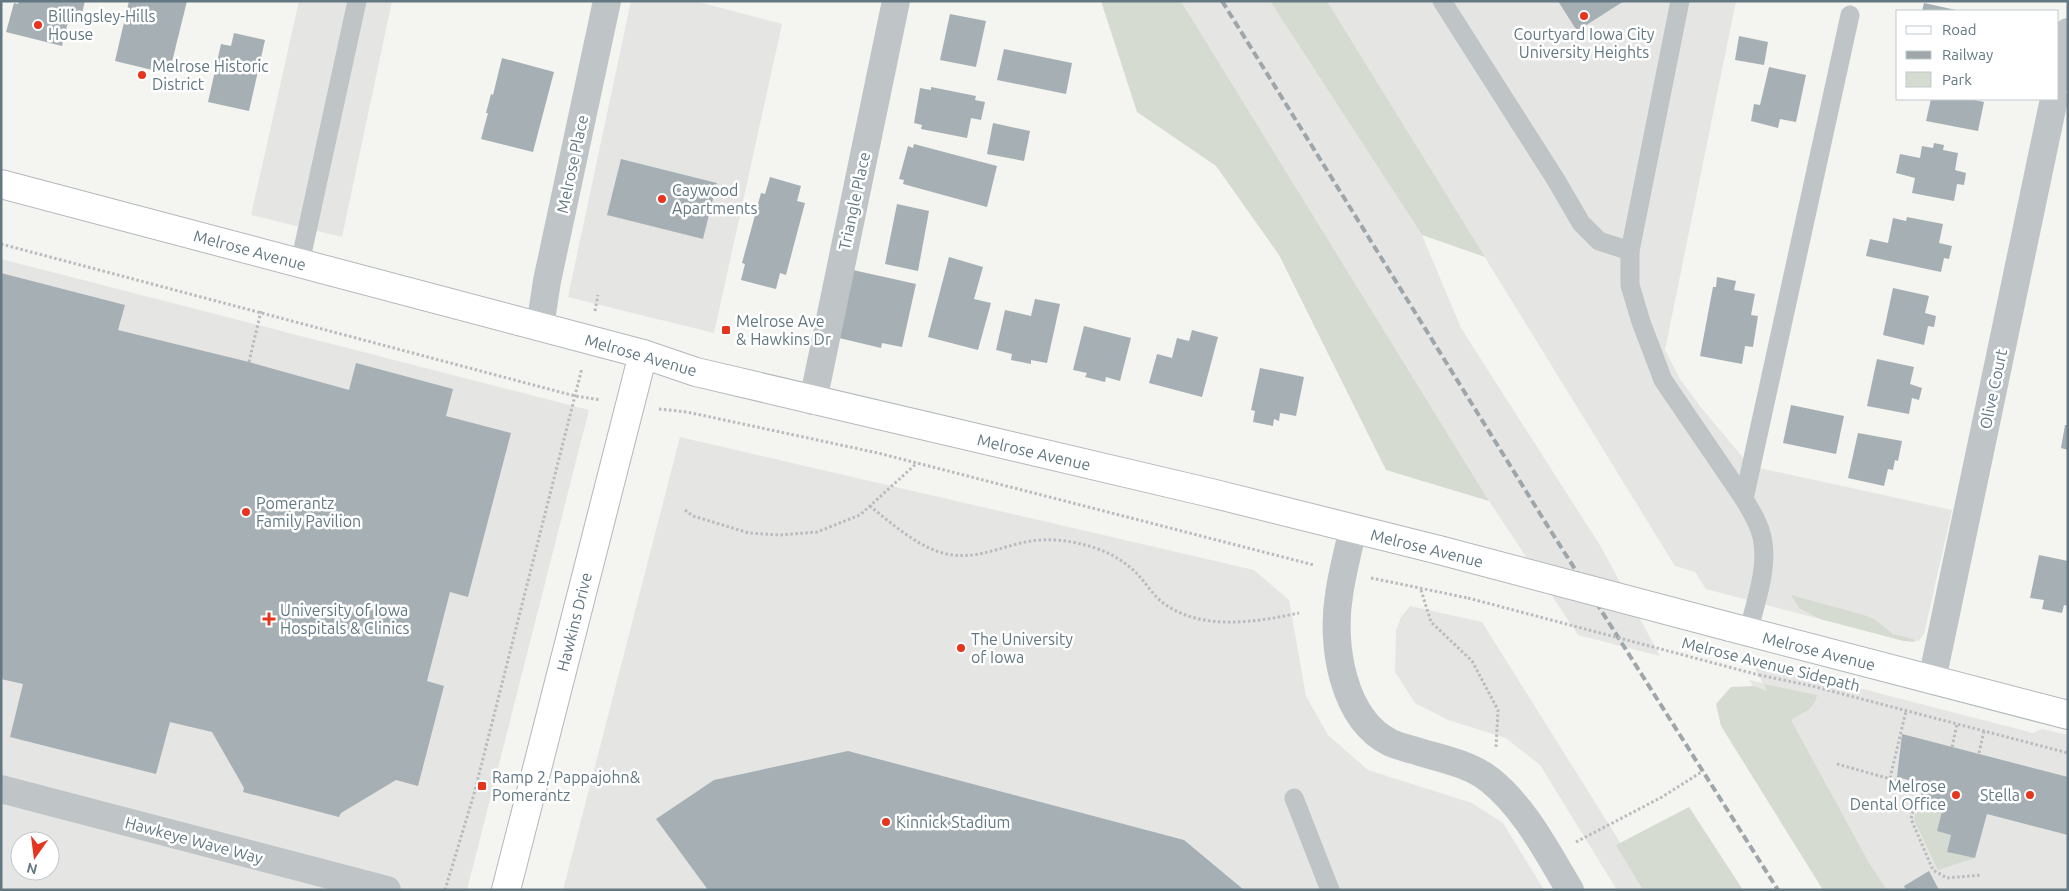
<svg xmlns="http://www.w3.org/2000/svg" width="2069" height="891" font-family="Ubuntu,sans-serif">
	<style>
		.built { fill: #e5e5e4; fill-rule: evenodd }
		.green { fill: #d6dbd1 }
		.building { fill: #a6b0b4 }
		.lines { fill: none; stroke-linecap: round; stroke-linejoin: round }
		.secondary-casing { stroke: #b1b8bb; stroke-width: 30 }
		.path { stroke: #b9bcbe; stroke-width: 3; stroke-dasharray: 2.5 2.5; stroke-linecap: butt }
		.lane { stroke: #bfc4c6; stroke-width: 19 }
		.street { stroke: #bfc4c6; stroke-width: 28 }
		.secondary { stroke: #fff; stroke-width: 28 }
		.rail { stroke: #9ea6aa; stroke-width: 4; stroke-dasharray: 8 4; stroke-linecap: butt }
		.secondary-bridge-casing { stroke: #b1b8bb; stroke-width: 30; stroke-linecap: butt }
		.path-bridge { stroke: #b9bcbe; stroke-width: 3; stroke-dasharray: 2.5 2.5; stroke-linecap: butt }
		.secondary-bridge { stroke: #fff; stroke-width: 28 }
		.poi-dot { fill: #e6351f; stroke: #fff; stroke-width: 2 }
		.labels { text-anchor: middle; dominant-baseline: central; stroke-width: 5; stroke-linejoin: round; paint-order: stroke }
		.poi-label { font-size: 16px; fill: #637882; stroke: #fff; text-anchor: start }
		.street-label { font-size: 16px; fill: #637882; stroke: #fff }
	</style>
	<rect width="100%" height="100%" fill="#f4f4f0"/>
	<g class="built">
		<path d="M299,1h93l-50,236 -91,-22z"/>
		<path d="M631,1h64l87,23 -68,309 -146,-36z"/>
		<path d="M1181,1h89l152,234 39,93 140,219 59,109 -82,-21 -89,-134z"/>
		<path d="M1327,1h409l-71,349 15,29 19,26 51,61 202,44 -28,124 -5,7h-15l-198,-52 -11,-17 -20,-6z"/>
		<path d="M1,259l588,151 -122,480h-466zM20,841h30v30h-30z"/>
		<path d="M680,437l574,133 35,30 17,96 22,39 40,35 104,33 31,20 41,67h-981z"/>
		<path d="M1410,606l72,16 168,268h-33l-77,-125 -34,-27 -58,-18 -33,-17 -20,-31 1,-41 5,-14z"/>
		<path d="M1754,667l74,13 205,53 9,-4 26,6v155h-191l-128,-210 14,3z"/>
	</g>
	<g class="green">
		<path d="M1101,1h80l308,500 -103,-31 -107,-215 -63,-89 -79,-54z"/>
		<path d="M1270,1h57l158,256 -63,-22z"/>
		<path d="M1791,595l73,20 10,4 19,15 20,5 2,3 -11,-1 -84,-22 -21,-11z"/>
		<path d="M1764,684l53,11c-3,16 -14,17 -26,25l78,143 18,27h-64l-102,-164 -5,-22 15,-17 23,-1 13,5z"/>
		<path d="M1918,806l24,5 -5,20 14,4 -4,17 28,6 -37,12 -24,-50z"/>
		<path d="M1689,807l54,83h-100l-27,-45z"/>
	</g>
	<g class="building">
		<path d="M19,1h66l-4,16 -11,-3 -8,32 -56,-14 8,-29 4,1z"/>
		<path d="M129,1h58l-18,73 -54,-13z"/>
		<path d="M1558,1h66l-47,30z"/>
		<path d="M1924,3l32,7v1h-34z"/>
		<path d="M950,14l36,7 -10,46 -36,-7z"/>
		<path d="M234,33l31,7 -16,71 -41,-9 13,-58 10,2z"/>
		<path d="M1739,36l29,6 -4,23 -29,-5z"/>
		<path d="M1004,49l68,14 -6,31 -69,-14z"/>
		<path d="M502,58l52,14 -21,80 -52,-13 7,-26h-2l5,-19 2,1z"/>
		<path d="M1769,67l37,8 -10,47 -16,-3 -2,9 -27,-7 3,-17 6,1z"/>
		<path d="M931,87l45,9 -1,4 10,2 -4,18 -10,-2 -4,20 -46,-9 1,-4 -8,-2 6,-35 11,2z"/>
		<path d="M1931,99h38l15,3 -6,29 -52,-10z"/>
		<path d="M993,123l37,8 -6,30 -37,-7z"/>
		<path d="M1934,143l10,2 -1,5 15,3 -3,17 11,3 -2,12 -7,-1 -3,17 -42,-8 3,-15 -19,-5 4,-19 20,4 2,-12 11,2z"/>
		<path d="M914,144l83,22 -10,41 -84,-23 1,-4 -5,-1 9,-33 5,2z"/>
		<path d="M621,159l96,24 -14,56 -96,-24z"/>
		<path d="M770,177l31,9 -4,15 8,2 -19,72 -6,-2 -4,16 -35,-9 4,-16 -3,-1 19,-70 4,1z"/>
		<path d="M897,204l32,7 -11,60 -33,-7z"/>
		<path d="M1907,217l36,7 -4,19 13,3 -3,13 -5,-1 -3,14 -75,-16 4,-17 18,4 5,-25 13,3z"/>
		<path d="M949,257l34,10 -9,32 17,4 -13,47 -50,-13z"/>
		<path d="M853,270l63,14 -14,63 -20,-4 -1,5 -42,-10z"/>
		<path d="M1,273l124,32 -7,25 131,32 100,28 7,-27 97,26 -7,27 65,17 -43,164 -18,-5 -23,89 17,5 -26,100 -22,-6 -55,33 -2,4 -96,-25 1,-4 -32,-56 -42,-10 -14,52 -146,-37 13,-53 -22,-5z"/>
		<path d="M1717,277l19,4 -2,9 21,4 -4,21 7,1 -5,31 -8,-1 -3,18 -42,-8 13,-69h3z"/>
		<path d="M1893,288l36,8 -4,17 11,3 -2,11 -6,-1 -4,19 -41,-10z"/>
		<path d="M1035,299l25,5 -13,59 -16,-3v4l-20,-4 1,-6 -16,-4 9,-40 26,6z"/>
		<path d="M1084,326l47,12 -11,43 -14,-4 -1,5 -20,-5 2,-4 -14,-3z"/>
		<path d="M1192,330l26,7 -16,60 -53,-14 8,-29 15,4 5,-20 12,3z"/>
		<path d="M1877,359l37,8 -4,17 12,4 -3,12 -7,-2 -3,16 -42,-8z"/>
		<path d="M1260,368l44,9 -8,39 -16,-3 -1,8 -5,-2 -1,7 -20,-4 2,-11 -4,-1z"/>
		<path d="M1791,405l53,11 -8,38 -53,-11z"/>
		<path d="M2065,425h3v25l-7,-2z"/>
		<path d="M1858,433l44,8 -4,20 -3,-1 -2,10 -5,-1 -4,17 -36,-8z"/>
		<path d="M2039,555l29,6v45l-4,-1 -2,8 -20,-4 2,-9 -14,-2z"/>
		<path d="M1902,734l166,43v58l-81,-21 -12,44 -28,-6 4,-17 -14,-4 5,-20 -24,-5 6,-22 -27,-7z"/>
		<path d="M848,751l336,89 60,50h-536l-52,-71 58,-39z"/>
		<path d="M1929,871l10,19h-33l-2,-4z"/>
	</g>
	<g class="lines">
		<defs>
			<g id="secondary">
				<path d="M1,184l642,170 53,18 515,121 228,57"/>
				<path d="M1730,627l338,88"/>
				<path d="M506,890l137,-536"/>
			</g>
		</defs>
		<use href="#secondary" class="secondary-casing"/>
		<g class="path">
			<path d="M1,244l574,152 26,4"/>
			<path d="M595,311l3,-16"/>
			<path d="M249,362l12,-51"/>
			<path d="M659,409l28,3 191,41 436,112"/>
			<path d="M870,506c21,17 50,43 77,48 34,7 61,-12 93,-14 15,-1 30,1 45,5 21,5 41,16 55,32 8,9 15,21 26,28 38,26 91,17 133,8"/>
			<path d="M685,510l8,6 56,17 31,2 37,-3 43,-17 57,-52"/>
			<path d="M1371,578l97,20"/>
			<path d="M1421,590l10,32 41,39 26,49 -2,37"/>
			<path d="M1759,675l53,11 256,67"/>
			<path d="M1952,747l5,-23"/>
			<path d="M1979,753l5,-22"/>
			<path d="M1837,764l82,23 -8,32 22,51 14,8 35,-3"/>
			<path d="M1890,778l16,-67"/>
			<path d="M1576,842l86,-45 41,-26"/>
			<path d="M445,890l29,-96 108,-426"/>
		</g>
		<g class="lane">
			<path d="M1442,1l114,179 25,43 18,18 31,10 50,-250"/>
			<path d="M1630,251v34l11,37 22,58 81,119c7,12 15,24 18,38 7,31 -7,66 -14,96"/>
			<path d="M300,263l57,-262"/>
			<path d="M1744,499l106,-484"/>
			<path d="M1294,798l36,92"/>
		</g>
		<g class="street">
			<path d="M2058,80l10,-48"/>
			<path d="M540,327l7,-46 60,-280"/>
			<path d="M813,401l83,-400"/>
			<path d="M1353,529c-5,22 -11,44 -14,66 -8,49 3,124 52,148 7,3 15,5 22,7 25,8 56,13 77,30 35,28 57,72 80,110"/>
			<path d="M1932,680l122,-581"/>
			<path d="M1,789l386,101"/>
		</g>
		<use href="#secondary" class="secondary"/>
		<path class="rail" d="M1222,1l320,516 236,373"/>
		<defs>
			<path id="secondary-bridge" d="M1439,550l291,77"/>
		</defs>
		<use href="#secondary-bridge" class="secondary-bridge-casing"/>
		<path class="path-bridge" d="M1468,598l291,77"/>
		<use href="#secondary-bridge" class="secondary-bridge"/>
	</g>
	<g class="poi-dot">
		<circle cx="1584" cy="16" r="5"/>
		<circle cx="38" cy="25" r="5"/>
		<circle cx="142" cy="75" r="5"/>
		<circle cx="662" cy="199" r="5"/>
		<rect x="721" y="325" width="10" height="10" rx="2.5"/>
		<circle cx="246" cy="512" r="5"/>
		<path d="M266.5 611.5h5v5h5v5h-5v5h-5v-5h-5v-5h5z"/>
		<circle cx="961" cy="648" r="5"/>
		<rect x="477" y="781" width="10" height="10" rx="2.5"/>
		<circle cx="1956" cy="795" r="5"/>
		<circle cx="2030" cy="795" r="5"/>
		<circle cx="886" cy="822" r="5"/>
	</g>
	<g class="labels">
		<g class="poi-label">
			<text x="48" y="16">Billingsley-Hills<tspan x="48" dy="18">House</tspan></text>
			<text x="1584" y="34" text-anchor="middle">Courtyard Iowa City<tspan x="1584" dy="18">University Heights</tspan></text>
			<text x="152" y="66">Melrose Historic<tspan x="152" dy="18">District</tspan></text>
			<text x="672" y="190">Caywood<tspan x="672" dy="18">Apartments</tspan></text>
			<text x="736" y="321">Melrose Ave<tspan x="736" dy="18">&amp; Hawkins Dr</tspan></text>
			<text x="256" y="503">Pomerantz<tspan x="256" dy="18">Family Pavilion</tspan></text>
			<text x="280" y="610">University of Iowa<tspan x="280" dy="18">Hospitals &amp; Clinics</tspan></text>
			<text x="971" y="639">The University<tspan x="971" dy="18">of Iowa</tspan></text>
			<text x="492" y="777">Ramp 2, Pappajohn&amp;<tspan x="492" dy="18">Pomerantz</tspan></text>
			<text x="1946" y="786" text-anchor="end">Melrose<tspan x="1946" dy="18">Dental Office</tspan></text>
			<text x="2020" y="795" text-anchor="end">Stella</text>
			<text x="896" y="822">Kinnick Stadium</text>
		</g>
		<g class="street-label">
			<text transform="translate(572 164) rotate(-78)">Melrose Place</text>
			<text transform="translate(854 201) rotate(-78)">Triangle Place</text>
			<text transform="translate(250 250) rotate(15)">Melrose Avenue</text>
			<text transform="translate(641 355) rotate(16)">Melrose Avenue</text>
			<text transform="translate(1993 389) rotate(-78)">Olive Court</text>
			<text transform="translate(1034 452) rotate(13)">Melrose Avenue</text>
			<text transform="translate(1427 548) rotate(14)">Melrose Avenue</text>
			<text transform="translate(574 622) rotate(-76)">Hawkins Drive</text>
			<text transform="translate(1819 651) rotate(14)">Melrose Avenue</text>
			<text transform="translate(1771 664) rotate(14)">Melrose Avenue Sidepath</text>
			<text transform="translate(194 840) rotate(15)">Hawkeye Wave Way</text>
		</g>
	</g>
	<rect width="2069" height="891" fill="none" stroke="#637882" stroke-width="5"/>
	<rect x="1896" y="10" width="162" height="90" fill="#ffffff" stroke="#c1c9cd"/>
	<rect x="1906" y="26" width="25" height="8" fill="#ffffff" stroke="#c1c9cd"/>
	<text x="1942" y="35" font-size="15" fill="#637882">Road</text>
	<rect x="1906" y="51" width="25" height="8" fill="#9ea6aa" stroke="#c1c9cd"/>
	<text x="1942" y="60" font-size="15" fill="#637882">Railway</text>
	<rect x="1906" y="72" width="25" height="15" fill="#d6dbd1" stroke="#c1c9cd"/>
	<text x="1942" y="85" font-size="15" fill="#637882">Park</text>
	<g transform="translate(35 856) rotate(194)"><circle r="24" fill="#ffffff" stroke="#c1c9cd"/>
	<path d="M0-4L9 19L0 12L-9 19Z" fill="#e6351f"/>
	<text y="-8" font-size="14" font-weight="bold" text-anchor="middle" fill="#637882">N</text>
	</g>
</svg>
